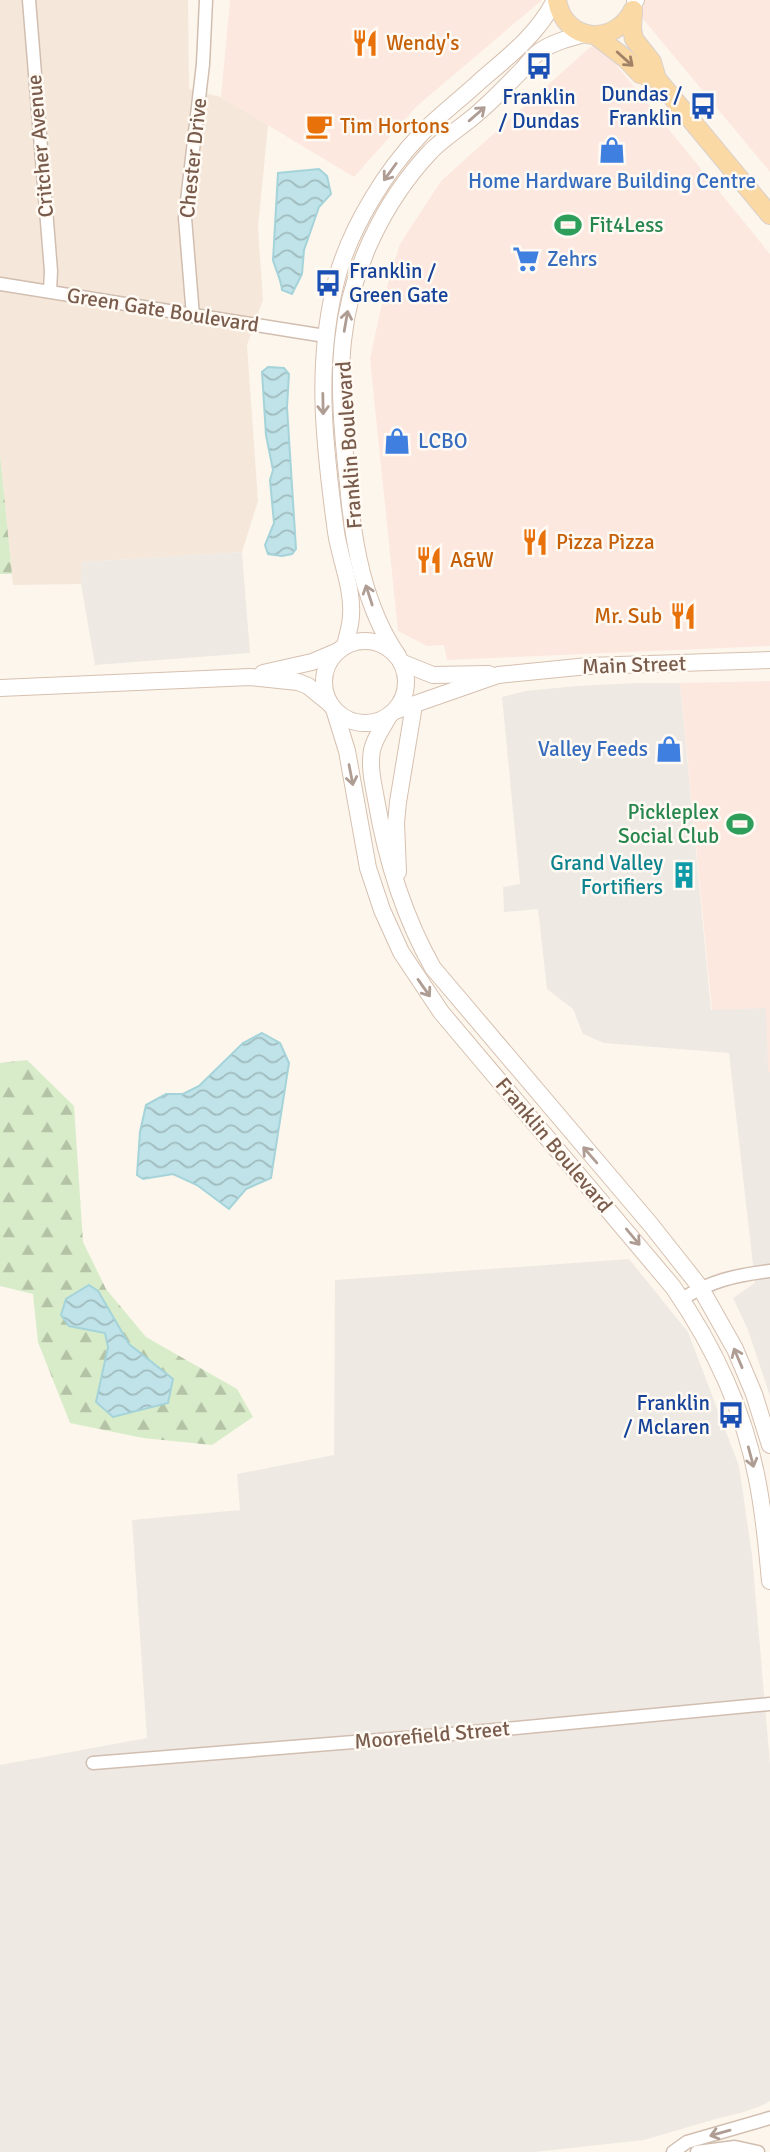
<svg xmlns="http://www.w3.org/2000/svg" width="770" height="2152" font-family="Signika,sans-serif">
	<style>
		.residential { fill: #f5e8da }
		.commercial { fill: #fde8e0 }
		.industrial { fill: #efe9e4 }
		.forest { fill: url(#forest-firs); fill-rule: evenodd }
		.water { fill: url(#water-waves); stroke: #a5d3da; stroke-width: 2 }
		.lines { fill: none; stroke-linecap: round; stroke-linejoin: round }
		.minor-casing { stroke: #d1beb0; stroke-width: 15 }
		.secondary-casing { stroke: #d6c0b0; stroke-width: 18 }
		.primary-casing { stroke: #dad1cd; stroke-width: 20 }
		.minor { stroke: #fff; stroke-width: 12 }
		.secondary { stroke: #fff; stroke-width: 16 }
		.primary { stroke: #fbd9a5; stroke-width: 18 }
		.oneway { stroke: #a18267 }
		.oneway2 { stroke: #af9d94 }
		.labels { text-anchor: middle; dominant-baseline: central; stroke-width: 5; stroke-linejoin: round; paint-order: stroke }
		.food-label { font-size: 21px; fill: #c56008; stroke: #fffaf3; text-anchor: start }
		.transit-label { font-size: 21px; fill: #164399; stroke: #fffaf3; text-anchor: end }
		.street-label { font-size: 21px; fill: #7a5c4d; stroke: #fffaf3 }
		.shop-label { font-size: 21px; fill: #366cbe; stroke: #fffaf3; text-anchor: start }
		.leisure-label { font-size: 21px; fill: #27864d; stroke: #fffaf3; text-anchor: start }
		.culture-label { font-size: 21px; fill: #0d838f; stroke: #fffaf3; text-anchor: end }
	</style>
	<defs>
		<pattern id="forest-firs" width="22" height="20" patternUnits="userSpaceOnUse" patternTransform="scale(1.75)"><rect width="22" height="20" fill="#d8ecc9"/><path d="M5 1l3.5 6h-7zM16 11l3.5 6h-7z" fill="#b4c2a5"/></pattern>
		<pattern id="water-waves" width="16" height="10" patternUnits="userSpaceOnUse" patternTransform="scale(1.75)"><rect width="16" height="10" fill="#bfe3e8"/><path d="M0 5q4-4 8 0t8 0" fill="none" stroke="#a0bbbe"/></pattern>
	</defs>
	<rect width="100%" height="100%" fill="#fdf6ec"/>
	<path class="residential" d="M0,0h188l1,89 32,8 47,28 -10,103 5,72 -16,45 11,156 -16,51 -159,10 -2,22 -68,1 -13,-131z"/>
	<g class="commercial">
		<path d="M230,0h312l-125,106 -63,71 -133,-80z"/>
		<path d="M644,0h126v172l-136,-164z"/>
		<path d="M597,41l173,213v392l-323,14 -3,-15 -17,1 -29,-15 -28,-272 12,-56 18,-59 41,-63z"/>
		<path d="M770,681v391h-2l-56,-62 -32,-327z"/>
	</g>
	<g class="industrial">
		<path d="M242,552l8,101 -155,12 -14,-81 1,-22z"/>
		<path d="M636,683h44l31,327 55,-2 2,64h2v324l-22,-66 -15,-32 22,-15 -26,-230 -125,-10 -21,-9 -10,-25 -26,-20 -9,-80 -34,3 -1,-25 17,-3 -18,-187 23,-6 52,-5z"/>
		<path d="M629,1259l59,73 51,134 13,89 18,209v337l-9,5 -20,7 -22,5 -75,22 -109,12h-535v-387l147,-27 -15,-218 108,-10 -3,-36 97,-19 1,-175z"/>
	</g>
	<g class="forest">
		<path d="M0,454l12,120h-12z"/>
		<path d="M27,1060l47,46 9,136 23,47 40,48 91,52 16,28 -41,28 -69,-7 -73,-15 -32,-81 -5,-48 -33,-8v-223zM98,1291l31,53 44,35 -77,23 12,-55 -3,-14 -36,-7z"/>
	</g>
	<g class="water">
		<path d="M319,169l8,7 4,18 -12,13 -15,43 -2,24 -10,20 -10,-4c-1,-11 -6,-19 -9,-30l5,-87z"/>
		<path d="M268,367l16,1 5,6 -2,33 9,142 -4,5 -10,2 -14,-2 -3,-9 9,-22 -4,-43 3,-10 -7,-35 -4,-63z"/>
		<path d="M262,1033l18,10 9,20 -18,115 -25,11 -17,20 -32,-24 -24,-11 -30,5 -6,-4 3,-43 6,-27 20,-11h17l16,-8 44,-43z"/>
		<path d="M89,1285l9,6 31,53 44,35 -5,24 -55,14 -17,-15 12,-55 -3,-14 -36,-7 -8,-11 5,-16z"/>
	</g>
	<g class="lines">
		<defs>
			<g id="minor">
				<path d="M29,0l22,271 -1,20"/>
				<path d="M0,284l325,52"/>
				<path d="M193,316l-8,-98 18,-154 3,-64"/>
				<path d="M682,1299c28,-18 54,-24 88,-28"/>
				<path d="M93,1763l348,-28 329,-31"/>
				<path d="M673,2152l14,-10 83,-24"/>
				<path d="M697,2152l38,-5 23,5"/>
			</g>
			<g id="secondary">
				<path d="M635,0h1"/>
				<circle cx="365" cy="682" r="41"/>
				<path d="M345,646c2,-10 6,-21 6,-31 2,-27 -11,-56 -15,-83 -12,-88 -22,-171 2,-258 14,-48 48,-104 83,-140 18,-19 40,-35 59,-53 28,-24 58,-47 75,-81"/>
				<path d="M398,656c-34,-49 -45,-113 -50,-172 -5,-47 -10,-96 -5,-143 7,-70 40,-139 88,-190 15,-15 34,-26 49,-40 15,-13 28,-27 42,-41 6,-7 11,-14 18,-19 14,-9 29,-13 45,-17"/>
				<path d="M403,663l30,12 56,-1"/>
				<path d="M263,673l49,-11 26,-11"/>
				<path d="M0,688l250,-11 48,5 10,4 21,17"/>
				<path d="M334,709l13,42 21,117 14,42 19,42 40,60 232,275c40,58 71,123 84,192 7,34 10,68 13,102"/>
				<path d="M395,711l103,-36 90,-9 182,-6"/>
				<path d="M389,716c-6,11 -14,21 -17,34 -3,16 1,33 4,49 10,60 27,116 57,169l218,257 49,62 35,62 19,45 16,51"/>
				<path d="M398,872l-2,-49 2,-21 16,-97"/>
			</g>
			<g id="primary">
				<path d="M557,0c7,42 57,47 76,10"/>
				<path d="M633,10l-1,19 2,10 18,23 5,17 113,136"/>
				<path d="M595,35l31,24 14,15 17,5"/>
			</g>
		</defs>
		<use href="#minor" class="minor-casing"/>
		<use href="#secondary" class="secondary-casing"/>
		<use href="#primary" class="primary-casing"/>
		<use href="#minor" class="minor"/>
		<use href="#secondary" class="secondary"/>
		<use href="#primary" class="primary"/>
	</g>
	<defs><path id="oneway-shaft" d="M-6 0H5M1.5-3L5.5 0L1.5 3" fill="none" stroke-width="1.6" stroke-linecap="round" stroke-linejoin="round" transform="scale(1.75)"/></defs>
	<use class="oneway" href="#oneway-shaft" transform="translate(625 59) rotate(42)"/>
	<g class="oneway2">
		<use href="#oneway-shaft" transform="translate(477 114) rotate(-41)"/>
		<use href="#oneway-shaft" transform="translate(390 172) rotate(126)"/>
		<use href="#oneway-shaft" transform="translate(346 321) rotate(-80)"/>
		<use href="#oneway-shaft" transform="translate(323 404) rotate(89)"/>
		<use href="#oneway-shaft" transform="translate(369 595) rotate(-108)"/>
		<use href="#oneway-shaft" transform="translate(351 775) rotate(79)"/>
		<use href="#oneway-shaft" transform="translate(424 988) rotate(55)"/>
		<use href="#oneway-shaft" transform="translate(590 1155) rotate(-131)"/>
		<use href="#oneway-shaft" transform="translate(633 1237) rotate(50)"/>
		<use href="#oneway-shaft" transform="translate(738 1358) rotate(-113)"/>
		<use href="#oneway-shaft" transform="translate(751 1457) rotate(75)"/>
		<use href="#oneway-shaft" transform="translate(720 2133) rotate(164)"/>
	</g>
	<defs>
		<symbol id="restaurant-bare" viewBox="-9 -9 18 18"><path d="M-5-6h1v4h1v-4h1v4h1v-4h1v5L-1.5 .5V6h-2V.5L-5-1ZM5-6V6H3V1.5H1.5Q1.5-4 5-6Z" fill="#e8710a" stroke="#fffaf3" stroke-width="2.5" paint-order="stroke"/></symbol>
		<symbol id="bus-bare" viewBox="-9 -9 18 18"><path d="M-5-6H5V4H4V6H2V4H-2V6H-4V4H-5ZM-3.5-4V0h7V-4ZM-3.5 1.2v1.5H-2V1.2ZM2 1.2v1.5H3.5V1.2Z" fill="#1a4fb4" stroke="#fffaf3" stroke-width="2.5" paint-order="stroke"/></symbol>
		<symbol id="cafe-bare" viewBox="-9 -9 18 18"><path d="M-5.5-4.5H6V0H3Q3 3.5 0 3.5H-2.5Q-5.5 3.5-5.5 0ZM3-3.2v2h1.7v-2ZM-6 4.5H4V6H-6Z" fill="#e8710a" stroke="#fffaf3" stroke-width="2.5" paint-order="stroke"/></symbol>
		<symbol id="shop-bare" viewBox="-9 -9 18 18"><path d="M-5-2.5h2.3a2.7 3.5 0 0 1 5.4 0H5L5.5 6h-11ZM-1.5-2.5h3a1.5 2.3 0 0 0-3 0Z" fill="#3f7fe0" stroke="#fffaf3" stroke-width="2.5" paint-order="stroke"/></symbol>
		<symbol id="stadium-bare" viewBox="-9 -9 18 18"><path d="M0-5a6.5 5 0 1 0 0 10a6.5 5 0 1 0 0-10ZM-3.5-1.8h7v3.6h-7Z" fill="#2e9e5b" stroke="#fffaf3" stroke-width="2.5" paint-order="stroke"/></symbol>
		<symbol id="supermarket-bare" viewBox="-9 -9 18 18"><path d="M-6-5.5h2.5l.6 2H6L4.5 2H-2.5L-4.4-4H-6ZM-1.5 3.2a1.3 1.3 0 1 0 .1 0ZM3 3.2a1.3 1.3 0 1 0 .1 0Z" fill="#3f7fe0" stroke="#fffaf3" stroke-width="2.5" paint-order="stroke"/></symbol>
		<symbol id="building-bare" viewBox="-9 -9 18 18"><path d="M-4-6H4V6H1V3H-1V6H-4ZM-2.5-4.3h1.7v1.8h-1.7ZM.8-4.3h1.7v1.8H.8ZM-2.5-1h1.7V.8h-1.7ZM.8-1h1.7V.8H.8Z" fill="#0f9aa8" stroke="#fffaf3" stroke-width="2.5" paint-order="stroke"/></symbol>
	</defs>
	<g fill-rule="evenodd">
		<use href="#restaurant-bare" x="346" y="24" width="38" height="38"/>
		<use href="#bus-bare" x="520" y="47" width="38" height="38"/>
		<use href="#bus-bare" x="684" y="87" width="38" height="38"/>
		<use href="#cafe-bare" x="300" y="107" width="38" height="38"/>
		<use href="#shop-bare" x="593" y="131" width="38" height="38"/>
		<use href="#stadium-bare" x="549" y="206" width="38" height="38"/>
		<use href="#supermarket-bare" x="507" y="240" width="38" height="38"/>
		<use href="#bus-bare" x="309" y="264" width="38" height="38"/>
		<use href="#shop-bare" x="378" y="422" width="38" height="38"/>
		<use href="#restaurant-bare" x="516" y="523" width="38" height="38"/>
		<use href="#restaurant-bare" x="410" y="541" width="38" height="38"/>
		<use href="#restaurant-bare" x="664" y="597" width="38" height="38"/>
		<use href="#shop-bare" x="650" y="730" width="38" height="38"/>
		<use href="#stadium-bare" x="721" y="805" width="38" height="38"/>
		<use href="#building-bare" x="665" y="856" width="38" height="38"/>
		<use href="#bus-bare" x="712" y="1396" width="38" height="38"/>
	</g>
	<g class="labels">
		<g class="food-label">
			<text x="386" y="43">Wendy's</text>
			<text x="340" y="126">Tim Hortons</text>
			<text x="556" y="542">Pizza Pizza</text>
			<text x="450" y="560">A&amp;W</text>
			<text x="662" y="616" text-anchor="end">Mr. Sub</text>
		</g>
		<g class="transit-label">
			<text x="682" y="94">Dundas /<tspan x="682" dy="24">Franklin</tspan></text>
			<text x="539" y="97" text-anchor="middle">Franklin<tspan x="539" dy="24">/ Dundas</tspan></text>
			<text x="349" y="271" text-anchor="start">Franklin /<tspan x="349" dy="24">Green Gate</tspan></text>
			<text x="710" y="1403">Franklin<tspan x="710" dy="24">/ Mclaren</tspan></text>
		</g>
		<g class="street-label">
			<text transform="translate(40 146) rotate(-95)">Critcher Avenue</text>
			<text transform="translate(193 158) rotate(-84)">Chester Drive</text>
			<text transform="translate(163 310) rotate(9)">Green Gate Boulevard</text>
			<text transform="translate(349 445) rotate(-94)">Franklin Boulevard</text>
			<text transform="translate(634 665) rotate(-2)">Main Street</text>
			<text transform="translate(554 1145) rotate(50)">Franklin Boulevard</text>
			<text transform="translate(432 1735) rotate(-5)">Moorefield Street</text>
		</g>
		<g class="shop-label">
			<text x="612" y="181" text-anchor="middle">Home Hardware Building Centre</text>
			<text x="547" y="259">Zehrs</text>
			<text x="418" y="441">LCBO</text>
			<text x="648" y="749" text-anchor="end">Valley Feeds</text>
		</g>
		<g class="leisure-label">
			<text x="589" y="225">Fit4Less</text>
			<text x="719" y="812" text-anchor="end">Pickleplex<tspan x="719" dy="24">Social Club</tspan></text>
		</g>
		<g class="culture-label">
			<text x="663" y="863">Grand Valley<tspan x="663" dy="24">Fortifiers</tspan></text>
		</g>
	</g>
</svg>
